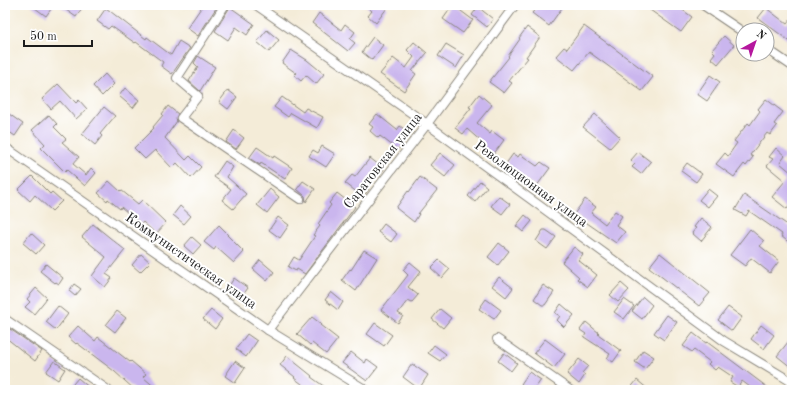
<svg xmlns="http://www.w3.org/2000/svg" width="797" height="395" font-family="'Old Standard TT',serif">
	<style>
		.building { fill: #cab6ee }
		.lines { fill: none; stroke-linecap: round; stroke-linejoin: round }
		.street-casing { stroke: #88847a; stroke-width: 10 }
		.street { stroke: #fff; stroke-width: 8 }
		.labels { text-anchor: middle; dominant-baseline: central; stroke-width: 4; stroke-linejoin: round; paint-order: stroke }
		.street-label { font-size: 14px; fill: #1c1c1c; stroke: #fff }
	</style>
	<rect width="100%" height="100%" fill="#fff"/>
	<filter id="ink" filterUnits="userSpaceOnUse"><feTurbulence type="fractalNoise" baseFrequency=".025" numOctaves="2"/><feDisplacementMap in="SourceGraphic" scale="8" xChannelSelector="R" yChannelSelector="G"/><feConvolveMatrix kernelMatrix="1 2 1 2 8 2 1 2 1" color-interpolation-filters="sRGB"/></filter>
	<filter id="wash" filterUnits="userSpaceOnUse"><feTurbulence type="fractalNoise" baseFrequency=".012" numOctaves="4" result="noise"/><feDisplacementMap in="SourceGraphic" scale="16" xChannelSelector="R" yChannelSelector="G"/><feGaussianBlur stdDeviation="0.9" result="paint"/><feColorMatrix in="noise" values="0 0 0 0 0 0 0 0 0 0 0 0 0 0 0 0 0 1.4 0 .05"/><feComposite in="paint" operator="in"/></filter>
	<g filter="url(#wash)">
		<rect width="100%" height="100%" fill="#f4ecd8"/>
		<g id="blocks">
			<g class="building">
				<path d="M31,5h23l-8,11z"/>
				<path d="M59,5h25l-8,12z"/>
				<path d="M203,5h15l-20,31 -11,-8z"/>
				<path d="M365,5h18l4,3 -11,15 -8,-7 4,-5z"/>
				<path d="M453,5l20,15 -10,13 -20,-14z"/>
				<path d="M539,5h25l-15,21 -17,-13z"/>
				<path d="M643,5h33l16,12 -11,15z"/>
				<path d="M230,7l24,17 -7,11 -11,-8 -8,13 -13,-9z"/>
				<path d="M478,7l15,12 -6,8 -15,-12z"/>
				<path d="M106,8l40,31 1,-2 24,18 8,-14 11,7 -18,26 -11,-8 2,-4 -27,-20 -1,1 -24,-17 -3,3 -11,-8z"/>
				<path d="M766,8l21,16 5,-6v25l-34,-25z"/>
				<path d="M319,13l22,17 4,-6 10,8 -5,7 5,4 -7,8 -36,-28z"/>
				<path d="M584,26l69,51 -11,14 -53,-39 -15,18 -18,-14 8,-9 3,2z"/>
				<path d="M527,27l13,10 -14,20 2,1 -19,23 3,2 -8,10 -15,-11 20,-25 -1,-1 12,-17 -1,-1z"/>
				<path d="M267,30l12,10 -10,12 -12,-10z"/>
				<path d="M724,36l10,9 -16,19 -7,-6 4,-5 -3,-3z"/>
				<path d="M373,37l10,8 -11,15 -10,-8z"/>
				<path d="M414,42l13,11 -15,18 4,3 -12,17 -24,-17 13,-16 13,10 8,-11 -7,-7z"/>
				<path d="M446,44l18,11 -8,13 -18,-12z"/>
				<path d="M291,50l16,10 17,14 -8,10 -10,-9 -5,6 -7,-6 2,-2 -14,-10z"/>
				<path d="M198,56l17,11 -15,24 -11,-10 9,-14 -4,-4z"/>
				<path d="M105,74l9,10 -12,12 -9,-10z"/>
				<path d="M710,75l10,7 -13,19 -10,-7z"/>
				<path d="M58,84l18,19 3,-3 8,9 -11,10 -16,-18 -9,8 -9,-10z"/>
				<path d="M125,88l14,12 -6,8 -14,-12z"/>
				<path d="M228,90l9,7 -9,12 -9,-7z"/>
				<path d="M479,94l13,11 -15,18 13,11 2,-3 12,9 -11,15 -12,-9 2,-3 -16,-14 -4,5 -8,-6 16,-20 -2,-1z"/>
				<path d="M282,97l21,15 3,-4 17,9 -6,11 -26,-15 -3,4 -14,-10z"/>
				<path d="M766,99l17,13 -9,12 3,2 -7,9 -3,-2 -17,22 3,2 -7,9 -2,-2 -10,13 -18,-13 9,-11 3,3 9,-13 -3,-2 14,-18 2,2 10,-14 -2,-2z"/>
				<path d="M168,106l10,8 -2,4 1,3 -12,17 21,22 4,-4 11,11 -10,11 -14,-15 -5,5 -17,-18 -10,9 -11,-11 20,-20 -1,-1 10,-12 -1,-1z"/>
				<path d="M104,107l11,9 -15,18 2,2 -7,9 -13,-11z"/>
				<path d="M9,114l14,10 -8,12 -10,-7v-9z"/>
				<path d="M377,114l20,16 3,-4 11,8 -13,16 -18,-14 -2,2 -8,-7 3,-4 -4,-3z"/>
				<path d="M595,114l25,23 -10,11 -27,-21z"/>
				<path d="M49,115l8,9 -3,3 12,12 -4,3 17,15 -6,7 13,11 5,-7 5,5 -11,13 -18,-16 -2,2 -24,-24 4,-4 -13,-14z"/>
				<path d="M234,130l10,8 -8,11 -10,-7z"/>
				<path d="M322,146l13,8 -9,13 -17,-11 4,-6 5,3z"/>
				<path d="M257,147l16,11 1,-2 18,12 -7,11 -24,-16 -1,2 -11,-7z"/>
				<path d="M776,148l9,8 -5,7 12,10v30l-5,6 -15,-12 13,-16 -18,-15 6,-7 -4,-2z"/>
				<path d="M638,152l13,10 -10,12 -9,-7 3,-3 -4,-4z"/>
				<path d="M440,153l15,12 -10,12 -15,-12z"/>
				<path d="M513,154l5,3 2,-3 17,12 4,-4 9,6 -14,19 -31,-22z"/>
				<path d="M370,158l14,11 -6,8 -5,-4 -9,11 5,5 -6,8 -18,-14 7,-8 3,2z"/>
				<path d="M225,161l8,6 -6,10 19,17 -13,15 -11,-9 9,-11 -17,-12z"/>
				<path d="M687,163l15,11 -6,8 -15,-11z"/>
				<path d="M32,176l18,18 2,-2 10,9 -10,10 -17,-16 -5,6 -12,-11z"/>
				<path d="M420,177l17,13 -19,24h1l-5,8 -18,-14 12,-17 1,1z"/>
				<path d="M109,181l11,10 1,-1 17,14 4,-4 24,23 -10,11 -13,-12 -2,2 -20,-17 -1,2 -12,-10 -1,2 -9,-8z"/>
				<path d="M303,181l12,8 -9,13 -1,-6 -8,-7z"/>
				<path d="M480,181l7,6 -12,15 -7,-6z"/>
				<path d="M270,189l9,8 -12,16 -10,-8z"/>
				<path d="M708,189l9,7 -9,11 -9,-7z"/>
				<path d="M337,193l18,14 -50,67 -8,-5 -1,2 -8,-4 6,-10 5,3 16,-24 -2,-1 7,-9 -2,-2 13,-19 -2,-2z"/>
				<path d="M744,195l48,33v17l-11,-9 1,-2 -33,-23 -3,5 -11,-6z"/>
				<path d="M499,196l11,8 -8,10 -11,-8z"/>
				<path d="M585,199l11,8 -5,6 14,11 10,-13 7,5 -6,9 9,7 -9,11 -42,-29z"/>
				<path d="M180,206l11,10 -7,8 -11,-9z"/>
				<path d="M525,215l7,6 -9,11 -7,-6z"/>
				<path d="M278,217l11,8 -9,13 -11,-8z"/>
				<path d="M701,218l11,9 -11,14 -9,-8 4,-5 -2,-1z"/>
				<path d="M93,224l32,26 -19,24 6,4 -7,9 -13,-11 14,-19 -24,-20z"/>
				<path d="M384,224l13,10 -6,8 -13,-10z"/>
				<path d="M219,225l9,9 -1,1 17,17 -10,11 -18,-16 -2,3 -10,-8z"/>
				<path d="M750,229l14,12 -4,5 19,15 -9,12 -19,-15 -6,8 -15,-11z"/>
				<path d="M543,230h3l10,7 -9,12 -11,-8z"/>
				<path d="M31,233l13,12 -8,9 -13,-11z"/>
				<path d="M192,237l9,8 -8,9 -9,-8z"/>
				<path d="M499,243l10,8 -11,14 -10,-8z"/>
				<path d="M574,247l9,7 -5,6 19,15 -9,12 -11,-8 2,-2 -17,-15z"/>
				<path d="M364,250l13,8 -21,33 -14,-11 8,-11 1,1z"/>
				<path d="M660,253l50,40 -11,13 -50,-39z"/>
				<path d="M141,254l9,8 -10,10 -8,-7z"/>
				<path d="M260,260l14,12 -7,9 -14,-12z"/>
				<path d="M439,260l11,9 -8,9 -11,-10z"/>
				<path d="M410,262l11,9 -13,16 10,8 -6,7 -4,-2 -10,13 5,3 -5,7 -17,-13 27,-35 -5,-5z"/>
				<path d="M46,264l17,14 -4,6 -3,-2 -1,1 -15,-12z"/>
				<path d="M499,277l14,11 -7,9 -14,-11z"/>
				<path d="M234,278l14,10 -6,8 -13,-10z"/>
				<path d="M621,283l8,7 -11,12 -8,-7z"/>
				<path d="M74,284l7,5 -6,7 -6,-5z"/>
				<path d="M543,285l11,7 -9,13h-3l-8,-6z"/>
				<path d="M36,288l11,10 -13,16 -9,-7 5,-5 -3,-3z"/>
				<path d="M331,292l12,10 -5,8 -13,-10z"/>
				<path d="M643,297l9,8 -10,14 -10,-8z"/>
				<path d="M486,299l15,11 -7,9 -15,-10z"/>
				<path d="M624,299l10,7 -10,13 -10,-7z"/>
				<path d="M561,304l13,11 -10,12 -7,-7 3,-4 -5,-3z"/>
				<path d="M58,306l10,8 -12,16 -10,-8z"/>
				<path d="M728,307l14,10 -10,14 -14,-11z"/>
				<path d="M440,309l11,9 -8,10 -11,-9z"/>
				<path d="M211,310l11,9 -7,10 -12,-10z"/>
				<path d="M117,311l9,7 -11,14 -9,-7z"/>
				<path d="M667,315l10,7 -13,18 -10,-7z"/>
				<path d="M312,317l9,7 -1,1 18,14 -12,15 -14,-11 -2,2 -13,-11z"/>
				<path d="M586,322l13,11 -1,1 23,17 -8,11 -6,-4 3,-4 -26,-17 2,-3 -6,-4z"/>
				<path d="M375,323l17,12 -8,11 -17,-12z"/>
				<path d="M761,325l13,10 -10,14 -13,-10z"/>
				<path d="M78,326l17,15 3,-4 32,25 1,-1 15,13 -3,3 15,13h-23l-21,-19 -37,-28 -1,1 -8,-7z"/>
				<path d="M10,329l32,22 -7,10 -30,-24z"/>
				<path d="M693,333l13,10 1,-1 64,48h-17l-12,-9 -4,6 -8,-5 3,-5 -15,-10 -3,3 -7,-6 2,-2 -16,-12 -2,2 -9,-6z"/>
				<path d="M247,334l10,7 -11,16 -10,-8z"/>
				<path d="M792,337v31l-15,-12z"/>
				<path d="M545,339l20,15 -11,14 -20,-15z"/>
				<path d="M434,345l12,9 -6,7 -12,-8z"/>
				<path d="M643,350l11,7 -9,12 -10,-7z"/>
				<path d="M351,352l14,11 2,-4 11,8 -11,14 -25,-18z"/>
				<path d="M504,353l13,10 -6,8 -13,-10z"/>
				<path d="M287,356l25,20 -1,1 18,13h-19l-16,-12 1,-1 -15,-12z"/>
				<path d="M579,359l9,7 -6,7 3,2 -6,9 -12,-10z"/>
				<path d="M54,361l11,8 -7,11 -12,-8z"/>
				<path d="M235,361l10,7 -10,15 -10,-7z"/>
				<path d="M412,364l16,11 -9,14 -16,-12z"/>
				<path d="M529,372l12,8 -7,10h-4l-9,-6z"/>
				<path d="M78,378l14,12h-24z"/>
				<path d="M637,380l12,10h-20z"/>
			</g>
		</g>
	</g>
	<g filter="url(#ink)">
		<use href="#blocks" fill-opacity="0" stroke="#88847a" stroke-width="1"/>
		<g class="lines">
			<defs>
				<g id="street">
					<path d="M225,5l-48,73 21,18 -17,22 119,81"/>
					<path d="M256,5l171,119 113,82 184,135 68,41"/>
					<path d="M703,5l40,27"/>
					<path d="M767,49l25,17"/>
					<path d="M5,147l263,183 98,60"/>
					<path d="M5,319l103,71"/>
					<path d="M268,330l159,-206 88,-119"/>
					<path d="M497,339l73,51"/>
				</g>
			</defs>
			<use href="#street" class="street-casing"/>
			<use href="#street" class="street"/>
		</g>
	</g>
	<g class="labels">
		<g class="street-label">
			<text transform="translate(383 161) rotate(-52)">Саратовская улица</text>
			<text transform="translate(531 184) rotate(36)">Революционная улица</text>
			<text transform="translate(191 261) rotate(35)">Коммунистическая улица</text>
		</g>
	</g>
	<rect width="797" height="395" fill="none" stroke="#fff" stroke-width="20"/>
	<g transform="translate(755 42) rotate(40)"><circle r="19" fill="#ffffff" stroke="#a4a4a4"/>
	<path d="M0-3L7 15L0 10L-7 15Z" fill="#b5179e"/>
	<text y="-6" font-size="11" font-weight="bold" text-anchor="middle" fill="#1c1c1c">N</text>
	</g>
	<path d="M24 40v6h68v-6" fill="none" stroke="#1c1c1c" stroke-width="2"/>
	<text x="30" y="40" font-size="12" fill="#1c1c1c" stroke="#ffffff" stroke-width="3" paint-order="stroke">50 m</text>
</svg>
